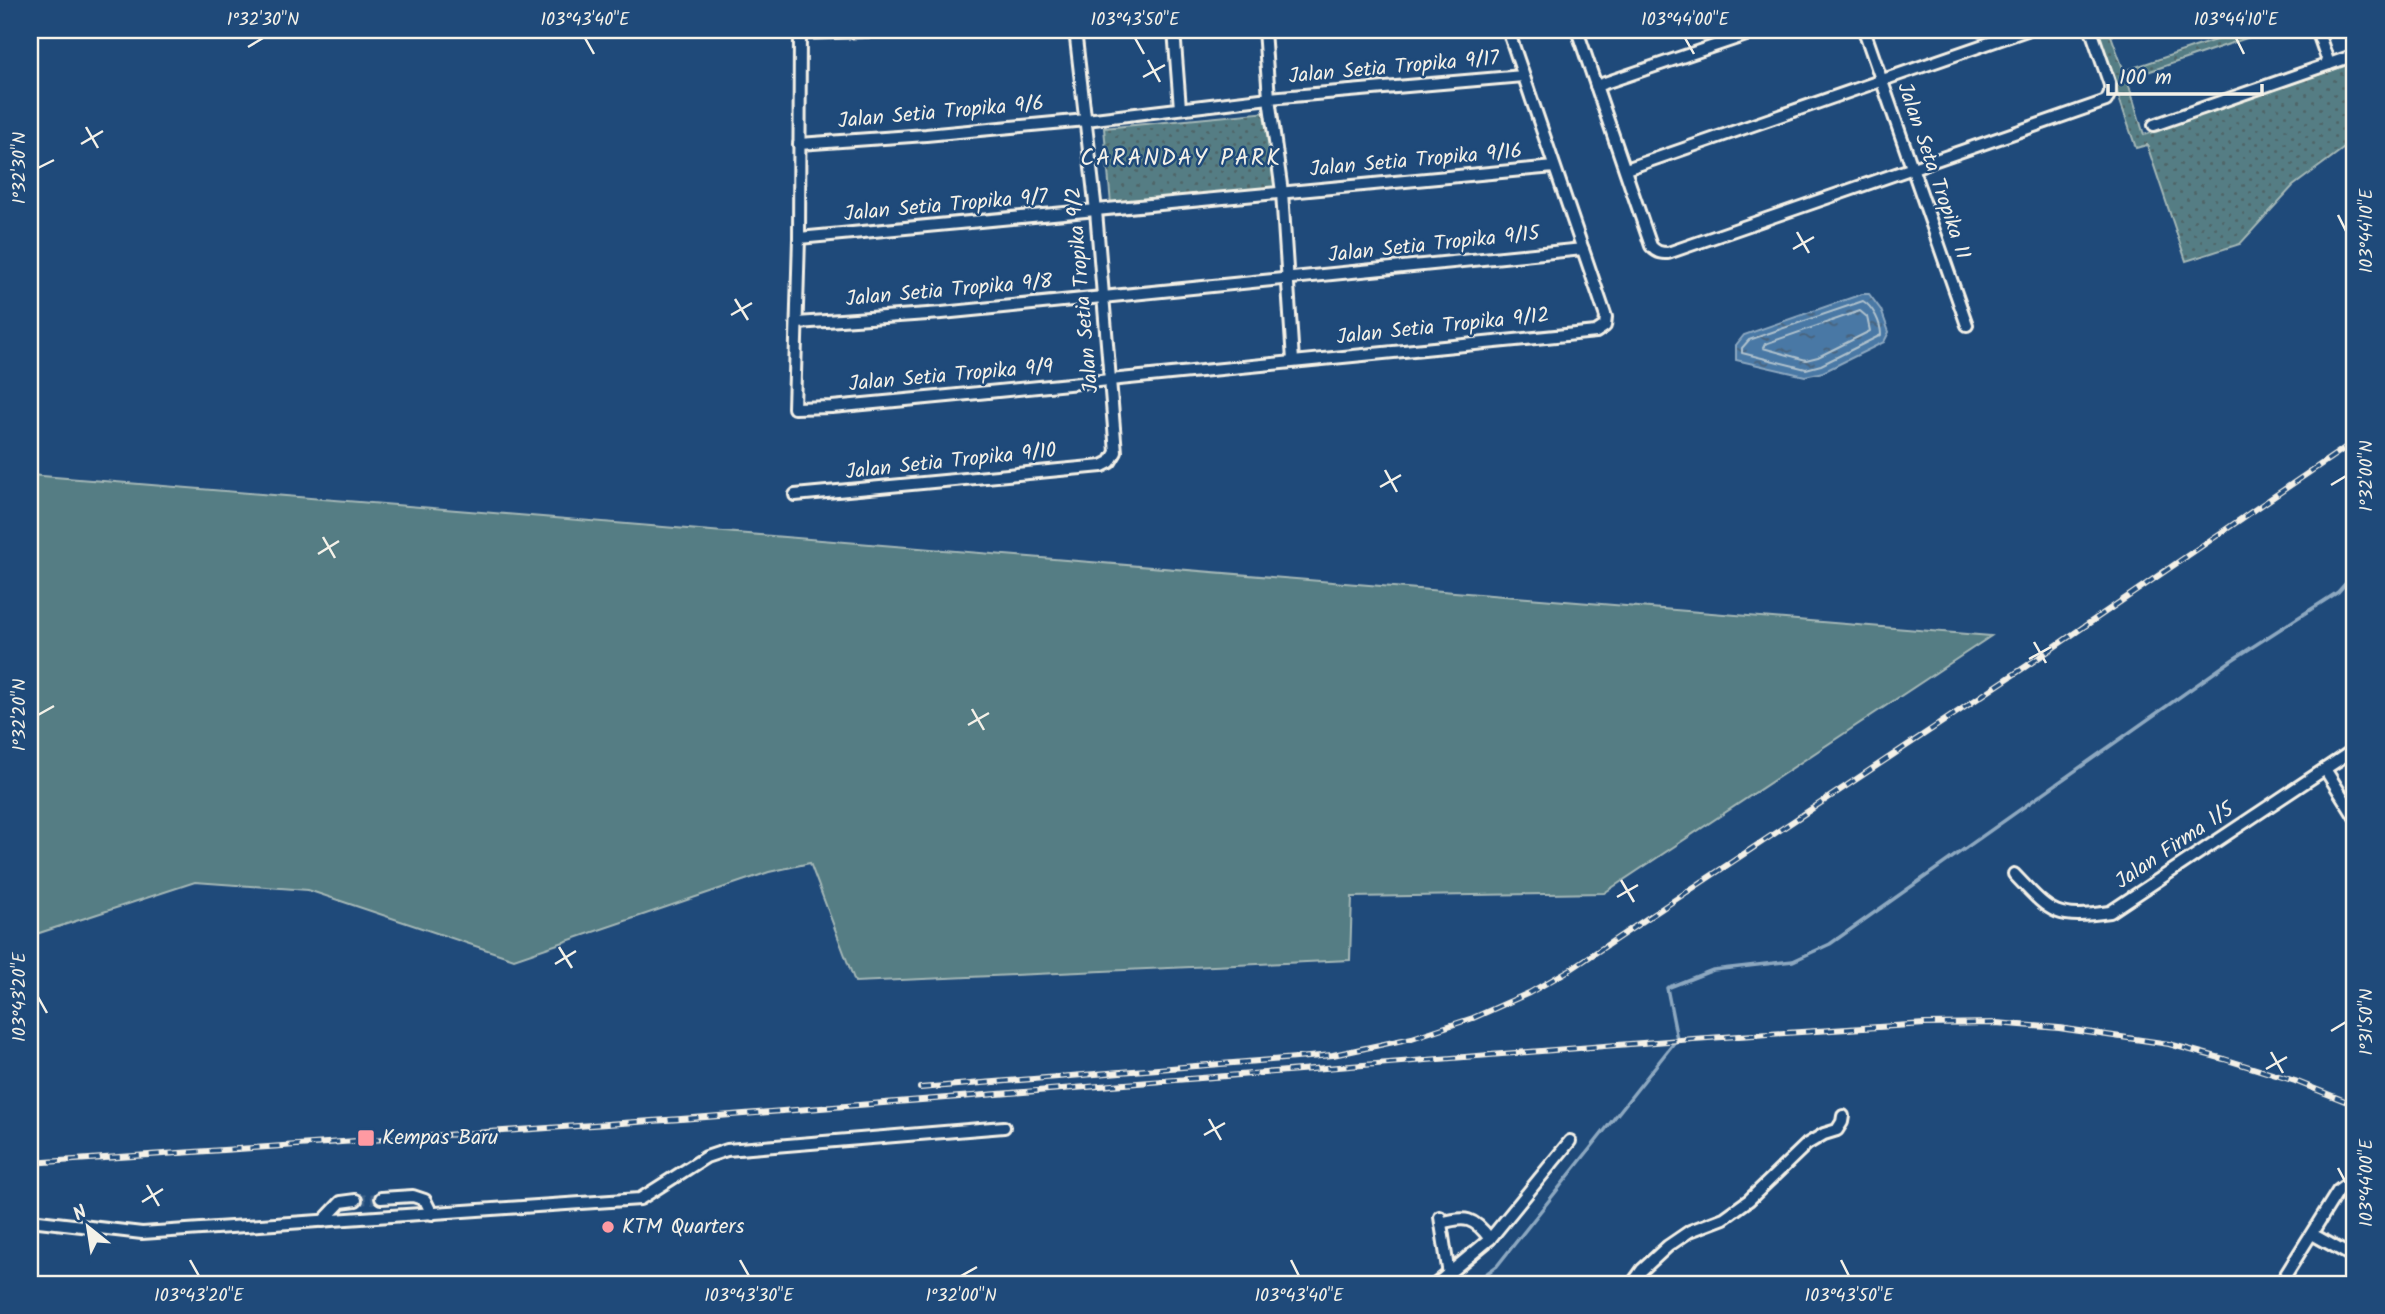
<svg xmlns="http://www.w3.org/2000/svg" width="2385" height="1314" font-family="Kalam,sans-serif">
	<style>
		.grass { fill: #547d84; stroke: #a4b7b6; stroke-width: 2 }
		.park { fill: url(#park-dots); stroke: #a4b7b6; stroke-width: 2 }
		.water { fill: url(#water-ripples); stroke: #8da8c0; stroke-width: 2 }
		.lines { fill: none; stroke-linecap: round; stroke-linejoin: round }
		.shore { stroke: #afc1cd; stroke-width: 2 }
		.stream { stroke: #8da8c0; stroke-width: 3.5 }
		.street-tunnel { stroke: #3f638a; stroke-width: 10; stroke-dasharray: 10 5; stroke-linecap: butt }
		.street-casing { stroke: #f4f1e8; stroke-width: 16 }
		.street { stroke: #1f4a7a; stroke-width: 10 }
		.rail-casing { stroke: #f4f1e8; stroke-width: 6 }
		.rail { stroke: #1f4a7a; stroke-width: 3.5; stroke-dasharray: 10; stroke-linecap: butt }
		.ticks { fill: none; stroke: #f4f1e8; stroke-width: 2.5 }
		.poi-dot { fill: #ff9aa2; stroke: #1f4a7a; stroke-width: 2.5 }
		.labels { text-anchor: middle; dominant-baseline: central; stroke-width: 5; stroke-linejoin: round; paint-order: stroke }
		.street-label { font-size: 21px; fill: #f4f1e8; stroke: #1f4a7a }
		.poi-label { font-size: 21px; fill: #f4f1e8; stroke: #1f4a7a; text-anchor: start }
		.neighbourhood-label { font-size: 23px; letter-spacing: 2px; fill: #f4f1e8; stroke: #1f4a7a }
		.neatline { fill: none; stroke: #f4f1e8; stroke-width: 2.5 }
		.ticks-label { font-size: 18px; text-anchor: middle; fill: #f4f1e8 }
	</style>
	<defs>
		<pattern id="park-dots" width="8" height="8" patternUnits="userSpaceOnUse" patternTransform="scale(1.75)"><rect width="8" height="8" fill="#547d84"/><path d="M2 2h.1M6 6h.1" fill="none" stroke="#4f6568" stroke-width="1.8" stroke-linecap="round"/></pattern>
		<pattern id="water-ripples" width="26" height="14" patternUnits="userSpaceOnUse" patternTransform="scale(1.75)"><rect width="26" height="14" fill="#4878a5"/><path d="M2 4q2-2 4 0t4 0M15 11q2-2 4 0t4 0" fill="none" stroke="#48627a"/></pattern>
	</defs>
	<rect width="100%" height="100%" fill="#1f4a7a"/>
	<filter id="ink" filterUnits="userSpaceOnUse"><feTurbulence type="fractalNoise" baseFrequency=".0143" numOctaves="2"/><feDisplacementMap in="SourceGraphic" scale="14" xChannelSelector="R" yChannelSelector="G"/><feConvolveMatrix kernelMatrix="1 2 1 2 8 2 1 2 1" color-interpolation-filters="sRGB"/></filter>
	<g filter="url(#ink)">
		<path class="grass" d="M30,475l1961,161 -387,257 -252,4 -2,63 -495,22 -45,-119 -41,9 -255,87 -206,-69 -113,-8 -165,54z"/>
		<g class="park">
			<path d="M2096,30h13l15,41 121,-41h25l-143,49 17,56 211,-73v78l-62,46 -53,58 -54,17 -39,-116 -11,3z"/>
			<path d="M1268,112l7,77 -164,15 -7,-76z"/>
		</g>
		<path class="water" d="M1862,294h7l12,16 8,22 -5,10 -61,30 -18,4 -69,-16v-15l8,-10z"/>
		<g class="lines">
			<g class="shore">
				<path d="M1863,301c10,6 18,22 18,34l-60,30 -15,4 -64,-16v-5l7,-8z"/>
				<path d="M1860,311l7,6 3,14 -52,26 -12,3 -43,-12 2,-4z"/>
			</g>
			<path class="stream" d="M1472,1284l25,-18 180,-227 -10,-51 46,-18 80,-9 37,-17 402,-284 106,-68 17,-19"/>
			<path class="street-tunnel" d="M356,1200l25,-2"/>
			<defs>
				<g id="street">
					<path d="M800,30l-1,208 -5,170 38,-1 116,-11 648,-64 9,-6 1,-9 -98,-287"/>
					<path d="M1174,30l6,78"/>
					<path d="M1264,30l5,68 13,94 11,169"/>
					<path d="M1577,30l74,216c5,6 9,7 17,7l438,-152 4,-8v-8l-19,-55"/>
					<path d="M1864,30l103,295"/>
					<path d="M2317,30l12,34"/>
					<path d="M800,33l98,-3"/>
					<path d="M1596,86l165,-56"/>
					<path d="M2154,125l201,-70"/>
					<path d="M799,144l127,-9 160,-15 183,-22 254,-22"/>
					<path d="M1626,169l401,-139"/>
					<path d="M799,238l755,-71"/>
					<path d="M797,323l145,-10 641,-64"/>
					<path d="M795,495l307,-29 8,-4 6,-10 -20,-241 -21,-181"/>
					<path d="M2325,769l30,48"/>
					<path d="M2014,874c37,39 40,46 96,38l245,-163"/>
					<path d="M381,1198l32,-2 12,4 7,14"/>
					<path d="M1440,1217l9,58"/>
					<path d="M30,1220l112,13 498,-34 66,-42 21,-7 277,-23"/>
					<path d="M323,1221l18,-19 15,-2"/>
					<path d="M1441,1223c24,-7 33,-6 49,16"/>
					<path d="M2312,1234l43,24"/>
					<path d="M1436,1284l54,-45 80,-98"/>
					<path d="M1632,1284l10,-14 26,-24 22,-15 34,-13 25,-18 58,-56 17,-10 13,-4 5,-8 1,-6"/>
					<path d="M2280,1284l58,-93 8,-6 9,-1"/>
				</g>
			</defs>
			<use href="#street" class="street-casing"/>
			<use href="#street" class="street"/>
			<defs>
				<g id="rail">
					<path d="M920,1088l413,-33 79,-17 61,-20 56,-25 42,-24 454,-302 330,-226"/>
					<path d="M30,1163l651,-44 1012,-80 232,-15 71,-1 63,5 110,16 55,15 71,22 60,24"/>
				</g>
			</defs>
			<use href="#rail" class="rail-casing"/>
			<use href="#rail" class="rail"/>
		</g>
	</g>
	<path class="ticks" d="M585,38l9,16M1135,38l9,16M1685,38l9,16M2236,38l8,16M248,47l15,-9M1148,60l12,22M1143,77l22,-12M86,127l12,21M81,144l22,-13M38,168l16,-8M2338,215l8,16M1797,232l12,21M1793,249l21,-12M735,299l13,21M731,315l21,-12M1385,470l12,22M2331,485l15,-9M1380,487l21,-12M323,537l12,21M318,554l21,-13M2034,642l12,21M2029,659l22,-12M972,709l12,21M38,715l16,-9M968,725l21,-12M1621,880l13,22M1617,897l21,-12M559,947l13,21M555,964l21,-13M38,997l9,16M2331,1031l15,-9M2271,1052l12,21M2266,1069l21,-12M1209,1119l12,21M1204,1135l21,-12M2338,1168l8,15M147,1185l12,21M142,1202l21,-13M190,1260l9,16M740,1260l9,16M1291,1260l8,16M1841,1260l8,16M961,1276l16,-9"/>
	<g class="poi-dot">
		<rect x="357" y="1129" width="18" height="18" rx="3.5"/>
		<circle cx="608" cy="1227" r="7"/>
	</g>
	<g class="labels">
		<g class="street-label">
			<text transform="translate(1394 68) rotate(-5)">Jalan Setia Tropika 9/17</text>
			<text transform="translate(941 113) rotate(-5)">Jalan Setia Tropika 9/6</text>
			<text transform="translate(1416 161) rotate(-5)">Jalan Setia Tropika 9/16</text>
			<text transform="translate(1933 171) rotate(71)">Jalan Seta Tropika 11</text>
			<text transform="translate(946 206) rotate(-5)">Jalan Setia Tropika 9/7</text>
			<text transform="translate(1434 245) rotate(-6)">Jalan Setia Tropika 9/15</text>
			<text transform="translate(1083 290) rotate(-95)">Jalan Setia Tropika 9/2</text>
			<text transform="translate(949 291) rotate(-5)">Jalan Setia Tropika 9/8</text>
			<text transform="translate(1443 327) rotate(-6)">Jalan Setia Tropika 9/12</text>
			<text transform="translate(951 376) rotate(-5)">Jalan Setia Tropika 9/9</text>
			<text transform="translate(951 462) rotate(-6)">Jalan Setia Tropika 9/10</text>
			<text transform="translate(2175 846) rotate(-34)">Jalan Firma 1/5</text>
		</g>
		<g class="poi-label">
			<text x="382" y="1138">Kempas Baru</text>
			<text x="622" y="1227">KTM Quarters</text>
		</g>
		<g class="neighbourhood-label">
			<text x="1181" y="159">CARANDAY PARK</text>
		</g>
	</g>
	<rect width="2385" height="1314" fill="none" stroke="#1f4a7a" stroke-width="77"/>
	<g transform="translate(88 1227) rotate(330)" stroke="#1f4a7a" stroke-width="5" paint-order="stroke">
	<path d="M0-5L12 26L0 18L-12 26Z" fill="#f4f1e8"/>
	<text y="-10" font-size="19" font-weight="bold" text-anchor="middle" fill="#f4f1e8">N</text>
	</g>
	<path d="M2108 84v10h154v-10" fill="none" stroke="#f4f1e8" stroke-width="3.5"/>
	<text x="2119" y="84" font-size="21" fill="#f4f1e8" stroke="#1f4a7a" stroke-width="5" paint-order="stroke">100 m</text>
	<rect x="38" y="38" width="2308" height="1238" class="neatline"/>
	<g class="ticks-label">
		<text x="263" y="25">1°32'30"N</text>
		<text x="585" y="25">103°43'40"E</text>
		<text x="1135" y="25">103°43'50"E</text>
		<text x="1685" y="25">103°44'00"E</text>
		<text x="2236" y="25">103°44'10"E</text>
		<text transform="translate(19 168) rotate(-90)" y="6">1°32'30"N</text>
		<text transform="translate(2366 231) rotate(-90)" y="6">103°44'10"E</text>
		<text transform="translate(2366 476) rotate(-90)" y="6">1°32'00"N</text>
		<text transform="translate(19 715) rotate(-90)" y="6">1°32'20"N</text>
		<text transform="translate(19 997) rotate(-90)" y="6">103°43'20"E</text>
		<text transform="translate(2366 1022) rotate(-90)" y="6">1°31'50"N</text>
		<text transform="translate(2366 1183) rotate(-90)" y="6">103°44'00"E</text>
		<text x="199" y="1301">103°43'20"E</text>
		<text x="749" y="1301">103°43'30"E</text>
		<text x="961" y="1301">1°32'00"N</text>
		<text x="1299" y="1301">103°43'40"E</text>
		<text x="1849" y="1301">103°43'50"E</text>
	</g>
</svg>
